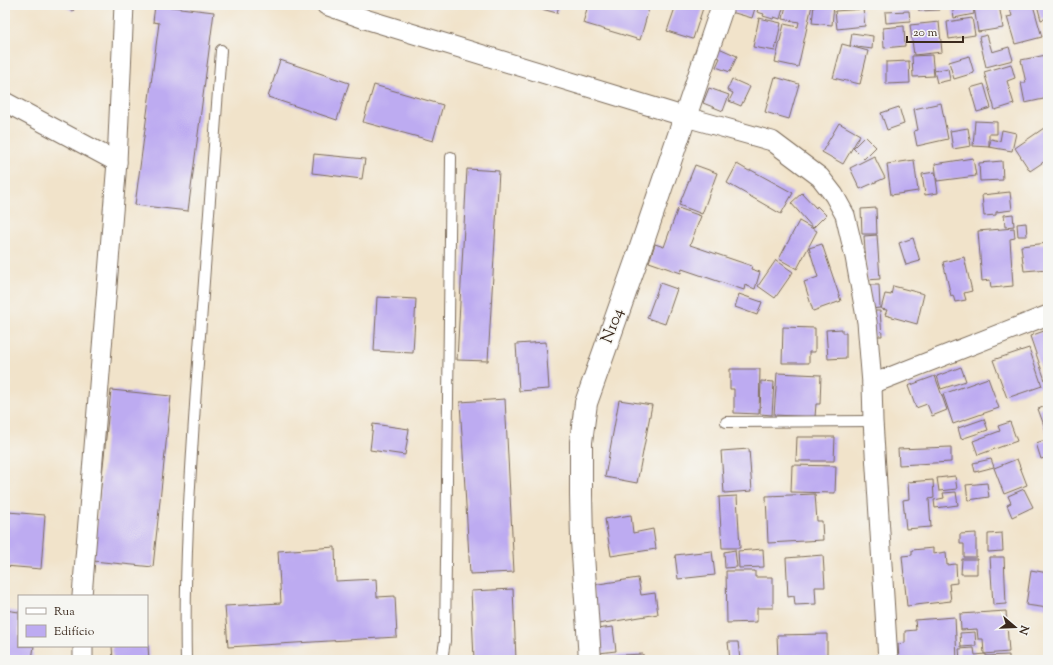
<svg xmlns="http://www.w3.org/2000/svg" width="1053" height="665" font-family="'Sorts Mill Goudy',serif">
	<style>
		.building { fill: #bdabf1 }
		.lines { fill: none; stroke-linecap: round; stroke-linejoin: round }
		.service-casing { stroke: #7b6b5a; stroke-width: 12 }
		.minor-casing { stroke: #7b6b5a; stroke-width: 21 }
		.tertiary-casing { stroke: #7b6b5a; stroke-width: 24 }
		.service { stroke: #fff; stroke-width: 10 }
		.minor { stroke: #fff; stroke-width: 19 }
		.tertiary { stroke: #fff; stroke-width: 22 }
		.labels { text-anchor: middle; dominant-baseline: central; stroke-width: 3; stroke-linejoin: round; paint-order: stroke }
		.street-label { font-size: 17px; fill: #3b2a1e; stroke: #f6f6f2 }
	</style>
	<rect width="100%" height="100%" fill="#f6f6f2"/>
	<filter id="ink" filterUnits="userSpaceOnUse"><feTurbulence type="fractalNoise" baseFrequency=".025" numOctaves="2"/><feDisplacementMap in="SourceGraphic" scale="8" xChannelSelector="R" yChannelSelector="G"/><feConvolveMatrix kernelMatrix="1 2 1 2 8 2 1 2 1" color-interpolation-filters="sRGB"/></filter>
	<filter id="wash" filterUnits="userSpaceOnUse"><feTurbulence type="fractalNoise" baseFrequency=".012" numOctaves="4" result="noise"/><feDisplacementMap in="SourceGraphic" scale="16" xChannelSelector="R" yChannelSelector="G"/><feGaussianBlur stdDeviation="0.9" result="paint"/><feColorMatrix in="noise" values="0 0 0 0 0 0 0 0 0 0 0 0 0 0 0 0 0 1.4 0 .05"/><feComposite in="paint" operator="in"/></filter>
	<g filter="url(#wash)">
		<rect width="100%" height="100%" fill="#f1e3ca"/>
		<g id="blocks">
			<g class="building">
				<path d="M62,5h15l-4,6z"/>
				<path d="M155,5l59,7 -26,199 -53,-6 24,-182 -6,-1z"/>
				<path d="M526,5h33l-2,8z"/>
				<path d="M588,5h62l-10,35 -57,-17z"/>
				<path d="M676,5h28l-11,34 -26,-8z"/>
				<path d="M733,5h23l-4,13 -21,-6z"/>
				<path d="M759,5h25l-4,14 -6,-2 -1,2 -10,-3 1,-2 -7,-2z"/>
				<path d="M786,5h26l-14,62 -23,-5 9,-38 14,3 1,-5 -16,-3z"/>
				<path d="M814,5h20l-2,20 -20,-2z"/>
				<path d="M918,5h20l1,5 -20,1z"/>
				<path d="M952,5h21l1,9 -20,4z"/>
				<path d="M985,5h14l4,23 -25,4 -4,-25z"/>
				<path d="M1009,5h24l9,32 -27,7 -8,-27 5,-1z"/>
				<path d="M1037,5h11v13l-7,2z"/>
				<path d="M863,9l2,17 -28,3 -2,-18z"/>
				<path d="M909,11l1,10 -24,2 -1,-11z"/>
				<path d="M759,18l22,5 -6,28 -22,-4z"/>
				<path d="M972,18l3,17 -26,4 -2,-17z"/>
				<path d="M939,22l3,30 -28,3 -4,-30z"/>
				<path d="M904,26l1,20 -21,2 -1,-20z"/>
				<path d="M852,33l21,3 -1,13 -22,-3z"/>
				<path d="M987,35l5,17 17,-5 4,13 -27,7 -7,-30z"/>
				<path d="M842,44l26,7 -8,33 -27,-6z"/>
				<path d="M719,48l18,8 -7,16 -14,-5 4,-9 -4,-1z"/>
				<path d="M932,55l2,21 -21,1 -1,-21z"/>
				<path d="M1046,55l2,8v35l-23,5 -4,-20h5l-5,-23z"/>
				<path d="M969,56l5,17 -20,6 -5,-17z"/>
				<path d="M280,60l69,23 -12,37 -69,-23z"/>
				<path d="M909,61l1,22 -24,1v-22z"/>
				<path d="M1011,64l4,14 -8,3 7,23 -19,6 -11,-38z"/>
				<path d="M948,68l2,12 -13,3 -3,-12z"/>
				<path d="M775,77l24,7 -10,35 -24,-7z"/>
				<path d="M732,79l18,8 -9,19 -12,-5 4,-8 -6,-3z"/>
				<path d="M984,84l7,24 -14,4 -7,-24z"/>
				<path d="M374,85l69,20 -10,36 -70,-19z"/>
				<path d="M709,88l20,7 -6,16 -20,-8z"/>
				<path d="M941,103l7,36 -31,7 -3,-15 4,-1 -4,-21z"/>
				<path d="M899,107l5,17 -17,6 -6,-17z"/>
				<path d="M975,121l22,1v12h-8v13l-16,-1z"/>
				<path d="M839,123l21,12 -17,29 -21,-12z"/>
				<path d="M968,128l3,18 -18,3 -3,-18z"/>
				<path d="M1044,128l4,7v24l-18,12 -15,-23z"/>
				<path d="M1002,130l14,3 -4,18 -23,-4 2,-8 9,2z"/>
				<path d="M865,136l11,11 -12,12 -11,-11z"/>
				<path d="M314,154l51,5 -3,20 -50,-6z"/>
				<path d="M874,156l11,22 -25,11 -10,-21z"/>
				<path d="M973,158l3,18 -39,5 -2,-17z"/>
				<path d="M914,160l4,31 -27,4 -4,-31z"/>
				<path d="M1002,161l1,19 -23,1 -1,-18z"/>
				<path d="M737,164l12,7 2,-1 42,23 -12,21 -54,-31z"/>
				<path d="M695,165l22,8 -15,41 -23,-9z"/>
				<path d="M467,169l32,2 -11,190 -31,-1z"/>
				<path d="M935,172l3,21 -13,2 -3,-21z"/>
				<path d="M1010,192l2,18 -16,2v3l-12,1 -2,-21z"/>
				<path d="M802,193l14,15 1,-2 9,9 -13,13 -22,-25z"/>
				<path d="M678,208l23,8 -11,29 62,21 -1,3 9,3 -5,17 -10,-4 -1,5 -62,-21 -1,4 -32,-11 6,-18 9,3z"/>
				<path d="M876,208l1,26h-15l-1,-25z"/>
				<path d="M1013,214l1,12 -9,1 -1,-12z"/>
				<path d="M799,221l18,10 -20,38 -18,-10z"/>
				<path d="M1026,223l1,13h-9l-1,-12z"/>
				<path d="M1014,228l1,10 -5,1 3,47 -22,2 -1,-8 -8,1 -4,-50z"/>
				<path d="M877,235l3,44 -13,1 -3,-44z"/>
				<path d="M913,238l7,23 -14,4 -7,-22z"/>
				<path d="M1048,243v26l-24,2 -3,-25z"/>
				<path d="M822,244l19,57 -28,10 -9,-29 14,-5 -9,-29z"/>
				<path d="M964,257l8,34 -8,2 2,7 -11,2 -2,-7 -2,1 -8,-34z"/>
				<path d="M776,260l17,12 -18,26 -17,-12z"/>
				<path d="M660,283l17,6 -12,35 -18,-6z"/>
				<path d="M869,285h10l1,23 -10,1z"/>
				<path d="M893,286l31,8 -7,30 -32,-9 2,-5 -6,-1 4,-15 6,1z"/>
				<path d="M739,294l23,8 -5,13 -22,-8z"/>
				<path d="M377,297l39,2 -3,54 -39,-2z"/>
				<path d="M872,311h8l2,25h-9z"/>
				<path d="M783,327l32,1v24h-6v11h-27z"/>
				<path d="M842,329v4h4v25l-18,1 -2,-29z"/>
				<path d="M1044,331l4,12v46l-18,-53z"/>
				<path d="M546,342l3,47 -30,2 -3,-47z"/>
				<path d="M1029,348l13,38 -35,12 -14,-38z"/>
				<path d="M961,367l5,14 -25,8 -4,-13z"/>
				<path d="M730,369h30l-1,45 -25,-1v-24h-4z"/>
				<path d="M777,373l44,2 -1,29h-4l-1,13 -41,-2z"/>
				<path d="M935,376l12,34 -15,6 -5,-12 -11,4 -8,-22z"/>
				<path d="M988,378l11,30 -46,16 -10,-30z"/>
				<path d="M761,381l13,1 -2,33 -12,-1z"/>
				<path d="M111,390l60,6 -18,171 -60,-6z"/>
				<path d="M505,399l9,173 -44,2 -10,-172z"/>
				<path d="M619,400l33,5 -15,78 -32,-6z"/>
				<path d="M1048,405v31l-10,-27z"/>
				<path d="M984,419l4,11 -27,9 -3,-11z"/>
				<path d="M1010,422l7,19 -39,14 -5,-14 27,-10 -2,-5z"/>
				<path d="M373,424l36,5 -4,26 -35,-5z"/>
				<path d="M797,437h38l-1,24h-38z"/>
				<path d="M1048,439v18l-7,2 -5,-16z"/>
				<path d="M951,447v15l-52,3 -1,-16z"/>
				<path d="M749,449l3,42 -28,2 -3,-42z"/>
				<path d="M991,459l3,8 -19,5 -2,-9z"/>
				<path d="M1017,459l10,26 -23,9 -10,-26z"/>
				<path d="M792,465l44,1 -1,27 -44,-1z"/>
				<path d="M955,476l2,13 -18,2 -2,-13z"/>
				<path d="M933,480l1,18 -5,1 2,28 -25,2 -3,-29 6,-1 -1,-17z"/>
				<path d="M987,483l2,14 -21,3 -2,-15z"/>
				<path d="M1024,489l9,18 -21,10 -5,-12 4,-2 -3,-7z"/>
				<path d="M956,492l2,13 -23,3 -1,-8 10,-2 -1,-5z"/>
				<path d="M815,494l2,27h5l1,19 -55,3 -2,-47z"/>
				<path d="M737,496l3,52h-18l-3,-51z"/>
				<path d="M8,512l37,3 -4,54 -36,-3v-25z"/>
				<path d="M631,515l2,18 20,-4 3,20 -45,7 -6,-37z"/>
				<path d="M976,533v24h-12v-13h-4v-10z"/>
				<path d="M1002,533l1,18 -15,1v-18z"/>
				<path d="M335,547l1,34 40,-2 1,18 18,-1 2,41 -169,10 -3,-41 56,-3 -3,-52z"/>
				<path d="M933,548v6l13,-2 1,13 9,-1 1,19 -8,1 2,17 -44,5 -5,-50 10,-1v-5z"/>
				<path d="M763,549l1,18 -25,1 -1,-17z"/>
				<path d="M735,550l2,17 -12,1 -1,-16z"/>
				<path d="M712,551l3,24 -37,4 -3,-24z"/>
				<path d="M823,555l2,32h-10l1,17 -21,1 -1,-9 -6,1 -2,-39z"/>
				<path d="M990,557h14l2,47 -13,1z"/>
				<path d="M962,559h15v15h-16z"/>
				<path d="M1031,570l17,3v35l-22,-3z"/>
				<path d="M726,571h29v6h18v31h-16v14l-30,1z"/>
				<path d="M638,578l3,17 14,-2 3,21 -60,10 -6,-39z"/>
				<path d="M513,589l3,71h-42l-3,-69z"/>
				<path d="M5,610l14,2v34h15l-2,14h-27z"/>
				<path d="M1006,611l3,41 -25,2 -1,-15h-5l-1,-10 -16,1 -1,-16z"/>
				<path d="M955,617l2,43h-58l-1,-16 7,-1v-12l11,-1 -1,-10z"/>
				<path d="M613,627l3,24 -17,2 -3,-24z"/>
				<path d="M975,632l1,14 -15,1 -1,-14z"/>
				<path d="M827,634v26h-49l-1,-25z"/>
				<path d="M728,642h10l2,18h-10z"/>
				<path d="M112,646h36l1,14h-36z"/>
				<path d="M974,648l1,7 11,-1v2l23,-1v5h-49l-1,-11z"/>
				<path d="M643,654v6h-39l-1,-4z"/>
			</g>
		</g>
	</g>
	<g filter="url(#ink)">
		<use href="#blocks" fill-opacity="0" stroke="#7b6b5a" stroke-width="1"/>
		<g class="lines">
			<defs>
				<g id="service">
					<path d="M726,422l147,-1"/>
					<path d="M186,660c-2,-90 4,-180 10,-270 8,-113 17,-226 25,-340"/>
					<path d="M442,660l3,-19 6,-484"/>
				</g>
				<g id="minor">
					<path d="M326,5l39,14 321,98 86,24 48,36 14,18 11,20 10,42 12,65 5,62 1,37 15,239"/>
					<path d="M5,102l112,60"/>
					<path d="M872,384l176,-69"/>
					<path d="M82,596l35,-434 7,-157"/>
					<path d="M83,646v14"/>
				</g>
				<path id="tertiary" d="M590,660l-8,-120 -1,-45v-53l5,-39 53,-150 84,-248"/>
			</defs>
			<use href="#service" class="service-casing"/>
			<use href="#minor" class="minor-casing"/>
			<use href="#tertiary" class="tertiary-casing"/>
			<use href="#service" class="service"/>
			<use href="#minor" class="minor"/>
			<use href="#tertiary" class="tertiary"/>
		</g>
	</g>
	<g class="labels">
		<g class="street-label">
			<text transform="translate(613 326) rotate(-70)">N104</text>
		</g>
	</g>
	<rect width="1053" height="665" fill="none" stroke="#f6f6f2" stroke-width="20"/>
	<rect x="18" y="595" width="130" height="52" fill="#f6f6f2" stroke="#aba49d"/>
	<rect x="26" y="608" width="20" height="6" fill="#ffffff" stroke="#aba49d"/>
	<text x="54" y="615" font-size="12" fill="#3b2a1e">Rua</text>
	<rect x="26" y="625" width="20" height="12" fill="#bdabf1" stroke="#aba49d"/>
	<text x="54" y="635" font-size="12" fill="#3b2a1e">Edifício</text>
	<g transform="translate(1015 627) rotate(109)" stroke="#f6f6f2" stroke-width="3" paint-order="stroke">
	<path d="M0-3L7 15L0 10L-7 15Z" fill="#3b2a1e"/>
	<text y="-6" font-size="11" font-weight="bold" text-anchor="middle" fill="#3b2a1e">N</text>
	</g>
	<path d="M907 36v6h56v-6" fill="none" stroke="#3b2a1e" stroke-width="2"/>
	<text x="913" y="36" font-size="12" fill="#3b2a1e" stroke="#f6f6f2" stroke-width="3" paint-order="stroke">20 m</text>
</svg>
